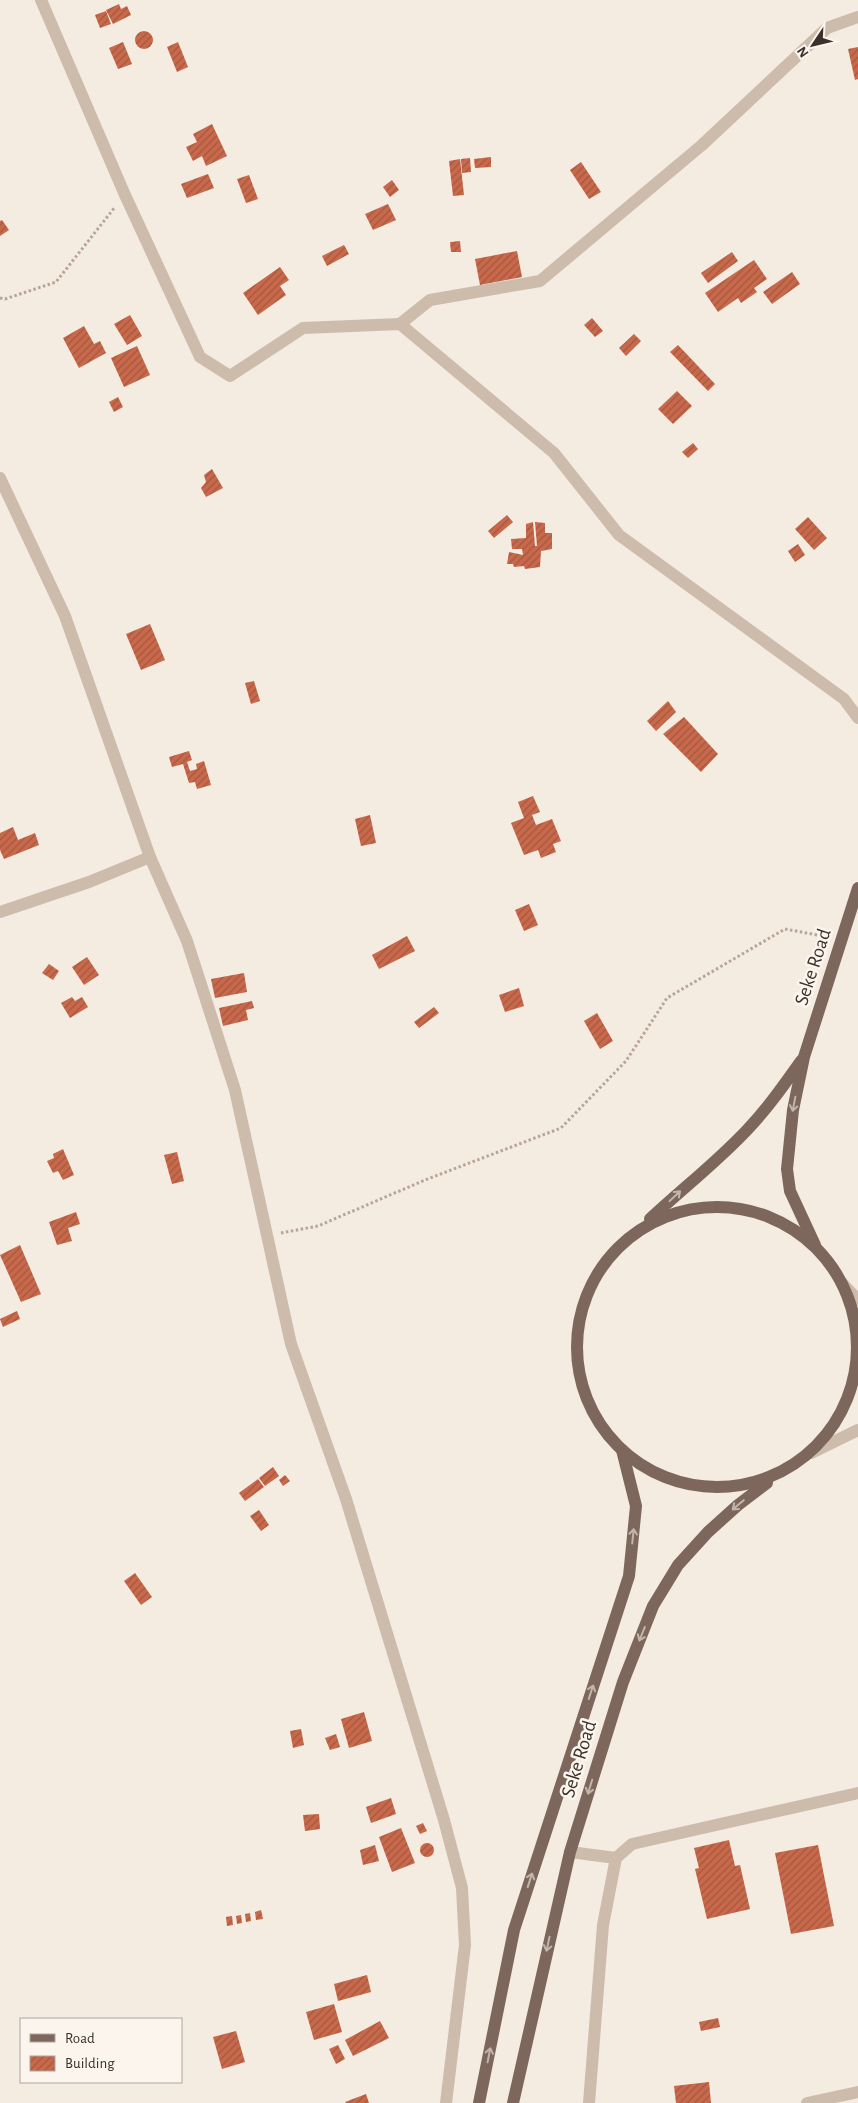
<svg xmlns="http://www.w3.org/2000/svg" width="858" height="2103" font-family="'Alegreya Sans',sans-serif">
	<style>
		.building { fill: url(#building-hatch) }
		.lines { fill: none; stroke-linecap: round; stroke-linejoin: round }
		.path { stroke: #b9a596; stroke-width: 3; stroke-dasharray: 2.5 2.5; stroke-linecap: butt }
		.minor { stroke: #cdbbac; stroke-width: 12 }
		.major { stroke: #7d675c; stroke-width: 12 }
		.oneway { stroke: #c2b5ac }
		.labels { text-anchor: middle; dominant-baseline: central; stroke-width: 5; stroke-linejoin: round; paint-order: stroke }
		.street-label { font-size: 20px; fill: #3b302b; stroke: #fbf5ee }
	</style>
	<defs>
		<pattern id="building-hatch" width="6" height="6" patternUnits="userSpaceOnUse" patternTransform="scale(1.25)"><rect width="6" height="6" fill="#c8694b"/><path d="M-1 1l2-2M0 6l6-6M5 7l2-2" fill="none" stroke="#a4573f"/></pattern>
	</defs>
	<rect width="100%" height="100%" fill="#f4ebe1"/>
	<g class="building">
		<path d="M119,4l2,5 6,-3 4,9 -18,9 -7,-14z"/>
		<path d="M106,11l5,13 -11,4 -5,-13z"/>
		<circle cx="144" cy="40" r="9"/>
		<path d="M123,42l9,22 -14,5 -9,-21z"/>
		<path d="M178,42l10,25 -11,5 -10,-25z"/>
		<path d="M858,47v32l-3,1 -7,-31z"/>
		<path d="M212,124l15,32 -21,10 -4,-10 -9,5 -7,-14 11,-5 -4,-8z"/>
		<path d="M491,157v10l-16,1 -1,-9z"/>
		<path d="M470,158l1,14 -9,1 -1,-14z"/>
		<path d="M460,159l4,36 -11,1 -4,-35z"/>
		<path d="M581,162l20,30 -12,7 -19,-29z"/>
		<path d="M208,174l6,14 -27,10 -6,-14z"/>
		<path d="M249,175l9,24 -12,4 -9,-24z"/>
		<path d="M392,180l7,10 -9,7 -7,-10z"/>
		<path d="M388,204l8,16 -23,10 -8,-16z"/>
		<path d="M2,220l7,10 -9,6v-15z"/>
		<path d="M460,241l1,11h-10l-1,-10z"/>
		<path d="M344,245l5,9 -22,12 -5,-10z"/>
		<path d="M517,251l5,26 -42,8 -5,-26z"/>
		<path d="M732,252l6,9 -30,22 -7,-10z"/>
		<path d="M754,260l13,19 -13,9 3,4 -16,11 -3,-5 -20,14 -13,-19z"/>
		<path d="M280,267l9,13 -9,6 6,9 -28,20 -15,-22z"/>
		<path d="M792,272l8,12 -28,20 -9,-12z"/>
		<path d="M130,315l12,21 -15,9 -13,-21z"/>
		<path d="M592,318l11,13 -8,6 -11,-12z"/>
		<path d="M84,326l10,18 6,-3 6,12 -27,15 -16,-30z"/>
		<path d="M634,334l7,7 -15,15 -7,-8z"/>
		<path d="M678,345l37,39 -7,7 -38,-39z"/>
		<path d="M137,346l13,29 -26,12 -13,-29z"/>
		<path d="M677,391l15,15 -19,18 -15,-15z"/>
		<path d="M118,397l5,10 -9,5 -5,-10z"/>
		<path d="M693,443l5,6 -10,9 -6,-6z"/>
		<path d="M212,469l11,19 -17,9 -5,-9 5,-6 -2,-7z"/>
		<path d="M507,515l6,7 -19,16 -6,-7z"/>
		<path d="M808,517l19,21 -13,12 -19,-21z"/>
		<path d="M533,522l2,24h2l-2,-24 10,1v10h7v16l-11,2 -1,16 -15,2 -1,-3 -10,1 -1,-3h-6l2,-12 14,3 -1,-6h-10l-1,-10 15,-1v-14z"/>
		<path d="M798,544l7,11 -10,7 -7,-11z"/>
		<path d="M150,624l15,36 -24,10 -15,-36z"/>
		<path d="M254,681l6,20 -9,3 -6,-21z"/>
		<path d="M668,701l8,11 -20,19 -9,-10z"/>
		<path d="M684,717l34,37 -17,18 -38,-38z"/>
		<path d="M189,751l3,9 -5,2 3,9 7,-2 -1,-5 8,-3 7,24 -14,4 -2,-7 -6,1 -6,-19 -11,3 -3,-10z"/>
		<path d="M533,796l7,16 -8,3 4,10 16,-6 9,22 -8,3 3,8 -15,6 -3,-8 -14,5 -13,-32 13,-5 -6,-16z"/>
		<path d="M370,815l6,28 -15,3 -6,-27z"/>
		<path d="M13,827l5,13 17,-7 4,12 -35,14 -4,-9v-17z"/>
		<path d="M529,904l9,21 -14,6 -9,-21z"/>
		<path d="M407,936l8,15 -36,18 -7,-14z"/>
		<path d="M87,957l12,18 -15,10 -12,-18z"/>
		<path d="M49,964l10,7 -6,9 -11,-7z"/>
		<path d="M244,973l3,19 -32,6 -4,-19z"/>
		<path d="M519,988l5,18 -19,6 -6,-17z"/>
		<path d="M72,997l3,4 7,-4 6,10 -18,11 -9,-15z"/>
		<path d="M252,1001l2,7 -8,2 2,10 -25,6 -4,-18z"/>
		<path d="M434,1007l5,6 -20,15 -5,-6z"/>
		<path d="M597,1013l16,28 -13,8 -16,-28z"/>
		<path d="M63,1149l11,26 -11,5 -5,-9 -5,2 -6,-12 7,-3 -1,-4z"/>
		<path d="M177,1152l7,29 -12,3 -8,-29z"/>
		<path d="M76,1212l4,12 -12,4 4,13 -15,4 -8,-23z"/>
		<path d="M20,1245l21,49 -20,8 -21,-47z"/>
		<path d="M17,1311l3,8 -17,8 -3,-8z"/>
		<path d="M273,1467l6,9 -14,10 -6,-8z"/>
		<path d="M285,1475l5,6 -7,5 -4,-6z"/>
		<path d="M258,1479l6,8 -19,14 -6,-8z"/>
		<path d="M259,1510l10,15 -8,6 -11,-15z"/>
		<path d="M135,1573l17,24 -11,8 -17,-24z"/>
		<path d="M364,1712l8,29 -23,7 -8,-29z"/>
		<path d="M301,1729l3,16 -11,3 -3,-17z"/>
		<path d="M336,1734l4,13 -10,3 -5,-12z"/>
		<path d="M391,1798l5,16 -25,9 -5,-16z"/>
		<path d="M319,1814l1,15 -15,2 -2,-16z"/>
		<path d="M423,1823l4,8 -7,3 -4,-8z"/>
		<path d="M401,1828l14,35 -23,9 -13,-35z"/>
		<path d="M729,1840l6,26 5,-1 10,44 -43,10 -12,-50 4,-1 -5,-20z"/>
		<circle cx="427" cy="1850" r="7"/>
		<path d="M375,1845l4,16 -16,4 -3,-15z"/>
		<path d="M818,1845l16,81 -43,8 -16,-81z"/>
		<path d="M261,1910l2,9 -7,1 -1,-8z"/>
		<path d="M250,1913l1,8 -5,1 -1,-8z"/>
		<path d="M241,1915l1,8 -5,1 -1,-8z"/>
		<path d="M232,1916l1,9 -6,1 -1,-9z"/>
		<path d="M367,1975l4,17 -33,9 -4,-17z"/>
		<path d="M334,2004l8,28 -28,8 -8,-28z"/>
		<path d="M718,2018l2,9 -19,4 -2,-9z"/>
		<path d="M380,2021l9,17 -36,18 -8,-16z"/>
		<path d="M236,2031l9,31 -23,7 -9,-32z"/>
		<path d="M338,2045l7,14 -9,5 -7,-15z"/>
		<path d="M709,2082l2,21h-35l-2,-17z"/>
		<path d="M366,2094l3,9h-23l-1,-1z"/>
	</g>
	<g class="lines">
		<g class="path">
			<path d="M0,298l5,1 51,-17 59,-75"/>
			<path d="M281,1233l37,-7 107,-46 136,-52 65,-67 41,-63 118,-69 43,8"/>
		</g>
		<g class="minor">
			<path d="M41,0l84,195 75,162 30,19 73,-48 97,-4 154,129 65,82 225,164 14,19"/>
			<path d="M400,324l30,-24 110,-19 162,-136 125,-117 31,-11"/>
			<path d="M0,478l65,138 85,241 37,84 48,149 56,254 55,155 98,321 18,68 3,57 -19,158"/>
			<path d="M0,912l89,-30 61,-25"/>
			<path d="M842,1283l16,17"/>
			<path d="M811,1453l47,-23"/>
			<path d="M570,1852l46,6"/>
			<path d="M589,2103l14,-178 13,-67 16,-14 226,-51"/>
			<path d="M807,2103l51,-11"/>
		</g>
		<g class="major">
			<circle cx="717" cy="1347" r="140"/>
			<path d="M650,1219c32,-30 67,-57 97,-89 20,-21 37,-45 54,-69"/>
			<path d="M815,1245l-25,-54 -3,-22 6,-59 11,-53 54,-169"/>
			<path d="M479,2103l35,-173 115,-354 7,-70 -14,-56"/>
			<path d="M513,2103l57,-251 53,-170 30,-76 25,-41 30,-33 30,-27 29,-22"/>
		</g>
	</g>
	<defs><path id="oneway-shaft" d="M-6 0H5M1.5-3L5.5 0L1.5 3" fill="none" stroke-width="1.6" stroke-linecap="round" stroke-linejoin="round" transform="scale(1.25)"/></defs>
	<g class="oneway">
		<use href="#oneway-shaft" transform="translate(794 1104) rotate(101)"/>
		<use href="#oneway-shaft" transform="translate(675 1196) rotate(-43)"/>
		<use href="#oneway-shaft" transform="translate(738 1505) rotate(140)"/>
		<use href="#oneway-shaft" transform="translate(633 1536) rotate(-84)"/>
		<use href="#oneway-shaft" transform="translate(642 1634) rotate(112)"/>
		<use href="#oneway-shaft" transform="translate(591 1692) rotate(-72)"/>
		<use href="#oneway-shaft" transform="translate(590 1787) rotate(107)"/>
		<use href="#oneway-shaft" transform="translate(530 1880) rotate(-72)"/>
		<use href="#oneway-shaft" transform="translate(548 1944) rotate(102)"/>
		<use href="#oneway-shaft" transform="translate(489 2055) rotate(-79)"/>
	</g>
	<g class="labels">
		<g class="street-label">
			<text transform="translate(813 967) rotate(-72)">Seke Road</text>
			<text transform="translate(579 1759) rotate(-73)">Seke Road</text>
		</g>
	</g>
	<rect x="20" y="2018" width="162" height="65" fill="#fbf5ee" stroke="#aea6a0"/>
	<rect x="30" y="2034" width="25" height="8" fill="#7d675c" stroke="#aea6a0"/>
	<text x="65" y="2043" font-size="15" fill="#3b302b">Road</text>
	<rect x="30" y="2056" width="25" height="15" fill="url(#building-hatch)" stroke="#aea6a0"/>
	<text x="65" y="2068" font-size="15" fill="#3b302b">Building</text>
	<g transform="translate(813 45) rotate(235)" stroke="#fbf5ee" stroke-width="4" paint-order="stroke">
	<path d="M0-4L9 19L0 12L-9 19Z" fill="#3b302b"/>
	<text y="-8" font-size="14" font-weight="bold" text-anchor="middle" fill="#3b302b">N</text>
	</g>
</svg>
